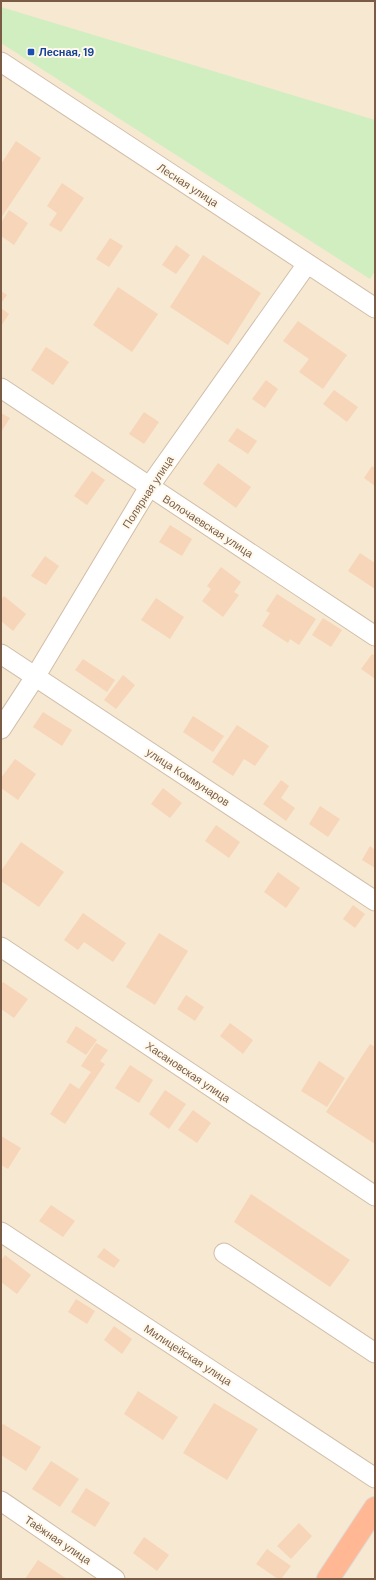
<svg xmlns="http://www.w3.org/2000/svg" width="376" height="1580" font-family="'DM Sans',sans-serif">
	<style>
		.residential { fill: #f7e8d1 }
		.green { fill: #d0eec0 }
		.building { fill: #f7d5b8 }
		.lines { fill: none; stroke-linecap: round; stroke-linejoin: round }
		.minor-casing { stroke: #d1bda8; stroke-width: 21 }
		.highway-casing { stroke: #dfd8d3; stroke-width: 24 }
		.minor { stroke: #fff; stroke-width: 19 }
		.highway { stroke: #ffb794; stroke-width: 22 }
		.transit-dot { fill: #1a4fb4; stroke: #fff9ec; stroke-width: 1.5 }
		.labels { text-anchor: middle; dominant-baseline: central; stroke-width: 4; stroke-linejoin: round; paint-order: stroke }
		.transit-label { font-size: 11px; font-weight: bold; fill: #164399; stroke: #fff9ec; text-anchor: start }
		.street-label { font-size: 11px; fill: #7a5c46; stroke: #fff9ec }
	</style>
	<rect width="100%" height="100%" fill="#fef6e3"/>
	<rect class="residential" x="1" y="1" width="374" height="1578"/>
	<path class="green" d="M1,7l374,113v151l-5,8 -369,-236z"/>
	<g class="building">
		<path d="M16,141l25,17 -40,60v-54z"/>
		<path d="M62,183l22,15 -23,34 -12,-7 8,-12 -10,-7z"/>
		<path d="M9,210l19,13 -14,22 -13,-9v-13z"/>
		<path d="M110,238l13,8 -14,21 -13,-8z"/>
		<path d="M176,245l14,10 -14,19 -14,-9z"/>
		<path d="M203,255l58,38 -33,52 -58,-38z"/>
		<path d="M118,287l40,27 -26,38 -39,-27z"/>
		<path d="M1,291l6,4 -6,8z"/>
		<path d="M1,308l8,6 -8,12z"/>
		<path d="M298,321l49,34 -24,34 -24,-17 10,-13 -26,-18z"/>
		<path d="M46,347l23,15 -16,23 -22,-15z"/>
		<path d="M266,380l12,9 -13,19 -13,-9z"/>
		<path d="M334,390l24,17 -11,15 -24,-18z"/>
		<path d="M144,412l15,10 -15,22 -15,-10z"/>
		<path d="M1,413l9,5 -9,14z"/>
		<path d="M237,428l20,13 -9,13 -20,-13z"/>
		<path d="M218,463l33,24 -15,21 -33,-24z"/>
		<path d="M372,466l3,2v18l-11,-8z"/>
		<path d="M92,471l13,9 -18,25 -13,-9z"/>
		<path d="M170,525l22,14 -10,17 -23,-14z"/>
		<path d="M360,553l15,10v26l-27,-18z"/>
		<path d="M45,556l14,10 -13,19 -15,-9z"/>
		<path d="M221,567l20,15 -7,10 5,3 -16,22 -21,-16 9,-12 -4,-3z"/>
		<path d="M277,594l39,25 -17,26 -9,-6 -2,4 -26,-17 8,-13 -4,-2z"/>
		<path d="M4,596l22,18 -13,17 -12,-10v-21z"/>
		<path d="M156,598l28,19 -14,22 -29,-19z"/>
		<path d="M323,618l19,12 -11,17 -19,-12z"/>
		<path d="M372,654l3,2 -1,22 -13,-9z"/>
		<path d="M83,659l32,21 -8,12 -32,-22z"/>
		<path d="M123,675l12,10 -19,24 -12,-9z"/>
		<path d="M43,712l29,18 -10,16 -29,-19z"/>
		<path d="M193,716l31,20 -11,16 -30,-20z"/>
		<path d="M237,725l32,21 -14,20 -11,-7 -11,17 -21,-14z"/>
		<path d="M15,759l21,15 -18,26 -17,-12v-10z"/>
		<path d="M281,780l8,6 -8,12 14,10 -9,13 -23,-17z"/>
		<path d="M163,788l19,15 -12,15 -19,-14z"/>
		<path d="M320,806l20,13 -12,18 -19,-13z"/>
		<path d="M216,825l24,17 -11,16 -24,-17z"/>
		<path d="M21,842l43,30 -25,35 -38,-26v-10z"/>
		<path d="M370,846l5,4v18l-13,-8z"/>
		<path d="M278,872l22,16 -14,20 -22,-16z"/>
		<path d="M353,905l12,9 -10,14 -12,-9z"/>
		<path d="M83,913l43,30 -13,19 -29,-20 -6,8 -14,-10z"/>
		<path d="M159,933l29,18 -33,54 -29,-18z"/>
		<path d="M3,982l25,17 -14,19 -13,-9v-24z"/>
		<path d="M186,995l18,12 -9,14 -18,-12z"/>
		<path d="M230,1023l23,17 -10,14 -23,-18z"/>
		<path d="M76,1026l21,14 -11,15 -20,-13z"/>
		<path d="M96,1043l12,7 -8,11 5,3 -40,60 -15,-10 20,-31 9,6 12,-17 -10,-6z"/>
		<path d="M370,1044l5,3v97l-49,-32z"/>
		<path d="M319,1061l26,17 -18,29 -26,-16z"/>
		<path d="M130,1065l23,15 -14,23 -24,-15z"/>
		<path d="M165,1090l21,14 -17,25 -20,-15z"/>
		<path d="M193,1110l18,13 -14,20 -19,-13z"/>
		<path d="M1,1136l20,12 -13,21 -7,-4z"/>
		<path d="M251,1194l99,66 -20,27 -96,-65z"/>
		<path d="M51,1205l24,16 -12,16 -24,-16z"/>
		<path d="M104,1248l16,12 -6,8 -17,-11z"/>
		<path d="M5,1255l26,20 -14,19 -16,-12v-21z"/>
		<path d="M76,1299l19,12 -8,13 -19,-12z"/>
		<path d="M114,1326l18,13 -10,15 -18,-14z"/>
		<path d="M138,1391l40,26 -15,23 -39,-26z"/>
		<path d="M214,1403l44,26 -31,51 -44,-27z"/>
		<path d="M3,1424l38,23 -15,24 -25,-16v-28z"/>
		<path d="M51,1461l28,18 -19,28 -28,-18z"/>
		<path d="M86,1488l24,15 -15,24 -24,-15z"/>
		<path d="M299,1523l13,13 -21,23 -14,-13z"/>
		<path d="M144,1537l25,18 -12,16 -24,-18z"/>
		<path d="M267,1549l24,17 -10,13h-3l-22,-15z"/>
		<path d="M38,1560l29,19h-42z"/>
	</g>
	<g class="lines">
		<defs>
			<g id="minor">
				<path d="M1,62l374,246"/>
				<path d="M1,388l374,248"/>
				<path d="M1,654l374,247"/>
				<path d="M1,729l34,-52 114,-190 158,-223"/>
				<path d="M1,947l374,249"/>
				<path d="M1,1232l374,246"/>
				<path d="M224,1253l151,100"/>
				<path d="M1,1501l114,78"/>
			</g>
			<path id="highway" d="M328,1579l47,-71"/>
		</defs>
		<use href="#minor" class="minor-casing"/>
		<use href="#highway" class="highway-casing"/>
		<use href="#minor" class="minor"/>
		<use href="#highway" class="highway"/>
	</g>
	<rect class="transit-dot" x="27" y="48" width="8" height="8" rx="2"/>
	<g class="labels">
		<g class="transit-label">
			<text x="39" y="52">Лесная, 19</text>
		</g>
		<g class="street-label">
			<text transform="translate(188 185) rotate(33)">Лесная улица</text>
			<text transform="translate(148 492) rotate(-57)">Полярная улица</text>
			<text transform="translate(208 526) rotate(33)">Волочаевская улица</text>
			<text transform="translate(188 777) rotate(33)">улица Коммунаров</text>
			<text transform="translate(188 1072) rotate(34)">Хасановская улица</text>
			<text transform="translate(188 1355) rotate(33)">Милицейская улица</text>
			<text transform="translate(58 1540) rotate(34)">Таёжная улица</text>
		</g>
	</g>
	<rect width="376" height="1580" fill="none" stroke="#7a5c46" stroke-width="4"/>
</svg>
